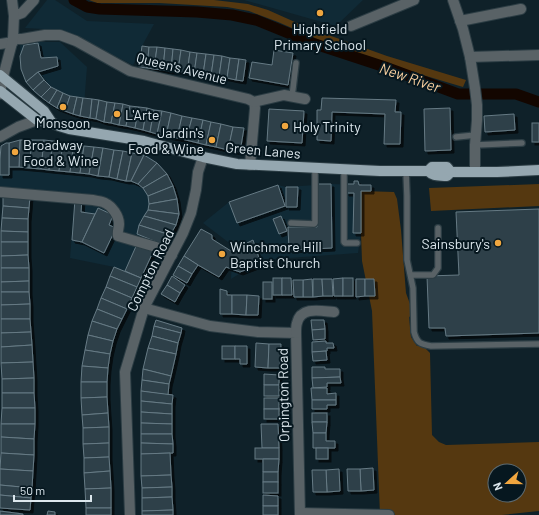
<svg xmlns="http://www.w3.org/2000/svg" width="539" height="515" font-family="Barlow,sans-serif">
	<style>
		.built { fill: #102a36 }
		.green { fill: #553810; fill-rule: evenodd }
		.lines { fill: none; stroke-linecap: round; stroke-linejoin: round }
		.canal { stroke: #130600; stroke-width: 11 }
		.building { fill: #2d4049; stroke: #667a84; filter: url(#shadow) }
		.service-casing { stroke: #2c3d44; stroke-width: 8 }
		.minor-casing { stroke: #2c3d44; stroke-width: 12 }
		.tertiary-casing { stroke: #2c3d44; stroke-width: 12 }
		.primary-casing { stroke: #2c3d44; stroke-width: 12 }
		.service { stroke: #596266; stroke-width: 5.5 }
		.minor { stroke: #596266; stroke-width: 10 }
		.tertiary { stroke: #596266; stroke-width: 10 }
		.primary { stroke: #95a7b0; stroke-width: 10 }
		.poi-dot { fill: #f0a63f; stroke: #06171f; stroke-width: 1.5 }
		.labels { text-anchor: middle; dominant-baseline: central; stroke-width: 4; stroke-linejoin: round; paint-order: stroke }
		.poi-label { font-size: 14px; fill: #dce7ed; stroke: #06171f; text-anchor: start }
		.street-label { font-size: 14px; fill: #dce7ed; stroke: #06171f }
		.water-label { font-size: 15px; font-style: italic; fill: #f7cf9f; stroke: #06171f }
	</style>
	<defs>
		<filter id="shadow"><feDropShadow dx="3" dy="3" stdDeviation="0" flood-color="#0009"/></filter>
	</defs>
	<rect width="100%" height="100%" fill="#0f2129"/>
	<g class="built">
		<path d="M47,0h8l32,21 67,3 -12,22 -9,19 -70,-35 -38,-2z"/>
		<path d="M244,0h119l-27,26z"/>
		<path d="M20,42h40l27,25 -4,51 -30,-11 -20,-17 -12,-23z"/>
		<path d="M32,139l115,16 14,11 6,8 9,19 4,25 -21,36 -22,-10 -12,27 -11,-4 -44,-9 5,-62 -75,-8v-11l3,-33z"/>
		<path d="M331,184l32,1 -2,6v42l-3,20 -97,7 -30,19 1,-23 -4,-14 -25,-19 26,-21 49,-17 8,2z"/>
	</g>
	<g class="green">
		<path d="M89,0h125l34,4 20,6 38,17 81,29 79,24 -3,7 -97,-29 -42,-16 -46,-20 -29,-11 -22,-4 -68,-4h-62z"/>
		<path d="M539,184v22l-108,5 -2,-23z"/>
		<path d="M361,191l33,1 3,7 4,31 5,63 8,22 -5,2 2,20 6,9 5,-1 8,8 2,82 7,7 7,3 93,-3v69l-37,4h-122l-8,-204 -10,-50 -1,-28zM495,471h24v24h-24z"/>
	</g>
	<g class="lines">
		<path class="canal" d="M74,0l13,7 13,2 97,3 35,3 24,5 59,24 70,23 73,27h58l23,8"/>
	</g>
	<g class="building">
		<path d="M38,43l3,15 16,-1 1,9 -20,6 -12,10 -5,-13 -1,-13 4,-11z"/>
		<path d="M142,46l7,1 -2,21 -8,-1z"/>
		<path d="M149,47h8l-3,22 -7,-1z"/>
		<path d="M157,47l8,1 -2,22 -9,-1z"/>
		<path d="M165,48l8,1 -2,22 -8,-1z"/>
		<path d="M173,49l8,1 -3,21h-7z"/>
		<path d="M181,50l9,2 -3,21 -9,-2z"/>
		<path d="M274,50l19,3 -5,32 -39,-7 3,-16 20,3z"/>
		<path d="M190,52l7,1 -3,21 -7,-1z"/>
		<path d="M197,53l9,1 -3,21 -9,-1z"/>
		<path d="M206,54l8,1 -3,21 -8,-1z"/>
		<path d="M214,55l8,1 -3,21 -8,-1z"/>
		<path d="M222,56l8,2 -3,20 -8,-1z"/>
		<path d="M230,58l9,1 -3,21 -9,-2z"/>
		<path d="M239,59l7,1 -3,21 -7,-1z"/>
		<path d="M38,72l6,8 -11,10 -7,-8z"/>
		<path d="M44,80l7,7 -10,10 -8,-7z"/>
		<path d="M51,87l6,3 -8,13 -8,-6z"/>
		<path d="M57,90l6,3 -6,15 -8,-5z"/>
		<path d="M63,93l7,3 -5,15 -8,-3z"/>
		<path d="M70,96l7,1 -4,17 -8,-3z"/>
		<path d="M77,97l6,1 -3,18 -7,-2z"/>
		<path d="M83,98l9,1 -2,19 -10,-2z"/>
		<path d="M322,98l74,2 -1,12h6l-1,32h-16l1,-30 -53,-2 -1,29 -14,-1v-30h4z"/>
		<path d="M92,99l7,1 -3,19 -6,-1z"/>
		<path d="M99,100l8,2 -3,20 -8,-3z"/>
		<path d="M107,102l8,1 -4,20 -7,-1z"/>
		<path d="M115,103l8,1 -4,21 -8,-2z"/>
		<path d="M123,104l7,2 -4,20 -7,-1z"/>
		<path d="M130,106l9,1 -4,21 -9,-2z"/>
		<path d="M139,107l8,1 -4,22 -8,-2z"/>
		<path d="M147,108l7,2 -4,22 -7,-2z"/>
		<path d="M450,108l1,42 -26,1 -1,-42z"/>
		<path d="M269,109l35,2 -2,32 -35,-2z"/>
		<path d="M154,110l8,1 -5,23 -7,-2z"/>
		<path d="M162,111l9,2 -5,23 -9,-2z"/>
		<path d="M171,113l11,3 -5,22 -11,-2z"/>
		<path d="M514,114l1,16 -30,2 -1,-16z"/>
		<path d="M182,116l10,2 -6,22 -9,-2z"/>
		<path d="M192,118l11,2 -5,23 -12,-3z"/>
		<path d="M203,120l8,2 -5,23 -8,-2z"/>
		<path d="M211,122l10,2 -5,23 -10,-2z"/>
		<rect x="532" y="123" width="7" height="19"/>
		<path d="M221,124l12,3 -5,23 -12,-3z"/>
		<path d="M233,127l11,1 -4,24 -12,-2z"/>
		<path d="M20,140h12l-3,28 -10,-1z"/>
		<path d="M20,140l-1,27h-10v-24z"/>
		<path d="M32,140h12l-3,29 -12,-1z"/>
		<path d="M44,140l9,1 -4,29 -8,-1z"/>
		<path d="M53,141l10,2 -4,28 -10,-1z"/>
		<path d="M6,143h3v32h-9v-16l1,-13z"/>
		<path d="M63,143l11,1 -4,28 -11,-1z"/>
		<path d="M74,144l10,2 -4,27 -10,-1z"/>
		<path d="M84,146l10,1 -5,27 -9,-1z"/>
		<path d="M94,147l9,1 -5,28 -9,-2z"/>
		<path d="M103,148l11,2 -5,27 -11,-1z"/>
		<path d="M114,150l9,1 -6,28 -8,-2z"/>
		<path d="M123,151l9,2 -6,28 -9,-2z"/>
		<path d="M132,153l12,2 -13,26h-5z"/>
		<path d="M144,155l13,8 -19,21 -7,-3z"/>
		<path d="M157,163l10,11 -24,14 -5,-4z"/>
		<path d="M167,174l6,12 -25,10 -5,-8z"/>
		<path d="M354,181h4l1,4h12v6h-10v42h-8l1,-40h-8l1,-9h7z"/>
		<path d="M317,184h14l1,64 -43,2 -1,-23h29z"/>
		<path d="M278,185l7,21 -48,17 -8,-21z"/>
		<path d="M173,186l4,13 -28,5 -1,-8z"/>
		<path d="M286,187h12l-1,20h-11z"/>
		<path d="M3,194l27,2 -1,12 -26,-2z"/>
		<path d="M75,199h7l-1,13 14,2 -13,28 -10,-2z"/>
		<path d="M177,199l2,15 -31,-4 1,-6z"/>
		<path d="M3,206l26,2 -1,11 -26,-1z"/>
		<path d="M98,208l15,7 -4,10 7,3 -12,25 -22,-11z"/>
		<path d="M539,209v124l-93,3 -1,-8h-16l-2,-52 32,-1 -3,-63z"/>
		<path d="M148,210l31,4 -3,11 -32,-9z"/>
		<path d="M144,216l32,9 -6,10 -31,-10z"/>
		<path d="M281,216l6,15 -8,3 -6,-15z"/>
		<path d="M2,218l26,1v13l-27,-1z"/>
		<path d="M139,225l31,10 -6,10 -27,-11z"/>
		<path d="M201,229l11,6v4l19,12 22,-11 8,24 -21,8 -14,-5 -7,10 -21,-12 -14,-9z"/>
		<path d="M1,231l27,1v10h-27z"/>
		<path d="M1,242h27v13l-27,1z"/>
		<path d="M137,244l16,8 -12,26 -16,-7z"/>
		<path d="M28,255l1,13h-28v-12z"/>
		<path d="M184,256l14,9 -6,9 -14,-8z"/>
		<path d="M178,266l14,8 -5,9 -14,-8z"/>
		<path d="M114,267l27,11 -4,9 -27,-11z"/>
		<path d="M1,268h28v13l-28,1z"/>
		<path d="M110,276l27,11 -5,11 -26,-11z"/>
		<path d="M172,276l13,9 -5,8 -13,-8z"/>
		<rect x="273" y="278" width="9" height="17"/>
		<path d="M282,278h9l1,17h-10z"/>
		<path d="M343,278v18h-9l-1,-17z"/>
		<rect x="343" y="278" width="10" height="18"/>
		<path d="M312,279l1,18h-10v-17z"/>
		<path d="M313,279h9l1,17 -10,1z"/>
		<path d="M322,279h10l1,17h-10z"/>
		<path d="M356,279h9v17l-9,1z"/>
		<path d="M365,279h9l1,17h-10z"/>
		<path d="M293,280h10v17h-9z"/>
		<path d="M29,281v11h-28v-10z"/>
		<rect x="263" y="282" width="9" height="17"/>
		<path d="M167,285l13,8 -5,9 -14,-8z"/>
		<path d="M106,287l26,11 -5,11 -26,-11z"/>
		<path d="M220,289l7,2v4h5v19h-12z"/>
		<path d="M1,292h28l1,12 -29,1z"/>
		<path d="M232,295h15l-1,20 -14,-1z"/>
		<path d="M247,295l12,1 -1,19h-12z"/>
		<path d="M101,298l26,11 -5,10 -25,-10z"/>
		<path d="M30,304v15h-29v-14z"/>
		<path d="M97,309l25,10 -5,10 -25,-8z"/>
		<path d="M1,319h29l1,13 -30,1z"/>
		<path d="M156,320l26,8 -1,5 -27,-7z"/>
		<path d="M311,320h13l1,9 -13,1z"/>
		<path d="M92,321l25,8 -4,12 -25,-6z"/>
		<path d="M154,326l27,7 -3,10 -26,-7z"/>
		<path d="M325,329v10l-12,1 -1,-10z"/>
		<path d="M31,332l1,13 -31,2v-14z"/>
		<path d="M88,335l25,6 -3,13 -25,-4z"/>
		<path d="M152,336l26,7 -2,11 -28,-6z"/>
		<path d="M326,341v2h7l1,5h-7v3l-15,1v-10z"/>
		<path d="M256,343l13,1 -1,24 -13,-1z"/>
		<path d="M269,344h12l-1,24h-12z"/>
		<path d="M32,345l1,17 -32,1v-16z"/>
		<rect x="222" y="346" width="13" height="13"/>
		<path d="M235,346h12v18h-7v-5h-5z"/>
		<path d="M148,348l28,6 -5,22 -28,-7z"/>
		<path d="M85,350l25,4 -2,14 -26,-2z"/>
		<path d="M326,351l1,9 -14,1 -1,-9z"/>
		<path d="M33,362l1,16 -32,1 -1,-16z"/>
		<path d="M82,366l26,2 -1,14h-26z"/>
		<path d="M312,367h13v2h15v8l-28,1z"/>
		<path d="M143,369l28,7 -2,8 -27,-4z"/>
		<path d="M264,374l15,1v10h-15z"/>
		<path d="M340,377l1,6h-14v4l-14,1 -1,-10z"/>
		<path d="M34,378v15h-32v-14z"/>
		<path d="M142,380l27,4 -1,11 -27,-4z"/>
		<path d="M81,382h26v15l-26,1z"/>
		<rect x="264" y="385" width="15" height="11"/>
		<path d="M311,388h16v6l9,-1v7h-24z"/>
		<path d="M141,391l32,4 -1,9 -31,-3z"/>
		<path d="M2,393h32l1,15h-33z"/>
		<path d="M107,397l1,16 -26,2 -1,-17z"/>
		<rect x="264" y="398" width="15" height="11"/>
		<path d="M312,400h24v5h-9v4h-15z"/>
		<path d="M141,401l31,3v10l-31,-2z"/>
		<path d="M2,408h33v16h-34z"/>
		<rect x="264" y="409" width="15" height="10"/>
		<path d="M141,412l31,2v10l-31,-1z"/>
		<path d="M108,413l1,14 -26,1 -1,-13z"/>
		<rect x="312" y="413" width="15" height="9"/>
		<path d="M312,422h15l-1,11h-13z"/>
		<path d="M141,423l31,1v10h-31z"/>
		<path d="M1,424h34l-1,15 -33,-2z"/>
		<path d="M261,424h17l1,24h-17z"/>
		<path d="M109,427v16l-26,1v-16z"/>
		<path d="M313,433h13v8h9v7h-22z"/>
		<path d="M141,434h31l1,10 -32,-1z"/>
		<path d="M1,437l33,2v16l-33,-2z"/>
		<path d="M109,443v14l-25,1 -1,-14z"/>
		<path d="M141,443l32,1v9l-32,1z"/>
		<rect x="255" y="448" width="24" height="11"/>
		<rect x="316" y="448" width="12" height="11"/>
		<path d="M1,453l33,2 -1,16 -33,-2z"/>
		<path d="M170,453l1,22 -30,1v-22z"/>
		<path d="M109,457l1,14 -26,2v-15z"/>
		<path d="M263,459h16l-1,13h-15z"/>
		<path d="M373,468l1,22 -13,1 -1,-22z"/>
		<path d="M0,469l33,2 -1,17 -32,-3z"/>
		<path d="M339,469l1,22 -13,1 -1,-22z"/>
		<path d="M347,469h13l1,22h-13z"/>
		<path d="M312,470h14l1,22h-14z"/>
		<path d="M110,471l1,17 -26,1 -1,-16z"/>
		<rect x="263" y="472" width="15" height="10"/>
		<path d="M171,475l1,12 -30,1 -1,-12z"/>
		<rect x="263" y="482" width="15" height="11"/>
		<path d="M0,485l32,3 -1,10 -31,-3z"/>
		<path d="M172,487v10l-30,1v-10z"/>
		<path d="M111,488v20h-25l-1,-19z"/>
		<path d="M0,495l31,3 -1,12 -30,-2z"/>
		<path d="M263,495l15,1v10h-15z"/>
		<path d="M172,497l1,13 -31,1v-13z"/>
		<rect x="263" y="506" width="15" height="9"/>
		<rect x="86" y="508" width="25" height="7"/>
		<path d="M173,510v5h-31v-4z"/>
		<path d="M0,511l23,3v1h-23z"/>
		<path d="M48,511l7,1v3h-8z"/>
	</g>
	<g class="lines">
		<defs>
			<g id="service">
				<path d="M292,97l4,-34"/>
				<path d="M456,137l20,-2"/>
				<path d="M475,145l47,-2"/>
				<path d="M344,169v73l1,1h12"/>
				<path d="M406,171l1,25v64l6,28 1,44c3,11 6,12 17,14l108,-2"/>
				<path d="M291,223l23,1 1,-1v-55"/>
				<path d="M411,275h22l5,-7v-40"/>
			</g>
			<g id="minor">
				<path d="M453,0l10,29 7,28 5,31 2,17v15l-2,25v27"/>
				<path d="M460,21l61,-12"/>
				<path d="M351,26l63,-26"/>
				<path d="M13,39h9l23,-4h15l16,6 54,30 118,28 6,3 1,6 -5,57"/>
				<path d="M470,57l69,-2"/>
				<path d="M254,102l30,-7 21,4"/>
				<path d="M0,192l93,8c3,1 9,1 12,3 7,3 14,13 14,21 0,4 -2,8 -1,12l38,11 16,8"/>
				<path d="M144,308l66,18 48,6 38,1 4,182"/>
				<path d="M296,333c0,-3 0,-7 1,-10 4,-17 24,-12 37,-11"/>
				<path d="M300,513l89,2"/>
			</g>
			<g id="tertiary">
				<path d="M14,16l8,-3 12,-13"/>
				<path d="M0,44l13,-2"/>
				<path d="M0,94l3,-17 10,-38 1,-23 -2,-16"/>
				<path d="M0,137l18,-10 19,-7"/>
				<path d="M130,515l-5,-143 19,-64 39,-75 8,-20 5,-23 2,-18 5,-15"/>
			</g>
			<g id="primary">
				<path d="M0,75l44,36 8,12"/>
				<path d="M0,91l37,29 15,3 7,3 10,3 75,12 59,16 34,7 143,7h48c6,6 11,4 19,5l4,-4h46l42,-2"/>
				<path d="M428,171l4,-4h15l4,5"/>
			</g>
		</defs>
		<use href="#service" class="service-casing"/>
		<use href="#minor" class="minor-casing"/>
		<use href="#tertiary" class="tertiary-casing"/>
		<use href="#primary" class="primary-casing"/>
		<use href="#service" class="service"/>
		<use href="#minor" class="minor"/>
		<use href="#tertiary" class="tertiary"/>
		<use href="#primary" class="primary"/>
	</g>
	<g class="poi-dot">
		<circle cx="320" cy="13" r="4"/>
		<circle cx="63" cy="107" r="4"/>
		<circle cx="117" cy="114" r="4"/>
		<circle cx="285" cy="126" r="4"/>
		<circle cx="212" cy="140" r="4"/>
		<circle cx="15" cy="152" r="4"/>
		<circle cx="498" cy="243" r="4"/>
		<circle cx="222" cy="254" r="4"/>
	</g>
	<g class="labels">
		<g class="poi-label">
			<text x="320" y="28" text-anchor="middle">Highfield<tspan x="320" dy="16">Primary School</tspan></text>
			<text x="125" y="114">L'Arte</text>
			<text x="63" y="122" text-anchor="middle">Monsoon</text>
			<text x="293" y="126">Holy Trinity</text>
			<text x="204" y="132" text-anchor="end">Jardin's<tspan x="204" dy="16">Food &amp; Wine</tspan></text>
			<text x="23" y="144">Broadway<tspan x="23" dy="16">Food &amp; Wine</tspan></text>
			<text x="490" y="243" text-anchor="end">Sainsbury's</text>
			<text x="230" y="246">Winchmore Hill<tspan x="230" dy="16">Baptist Church</tspan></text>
		</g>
		<g class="street-label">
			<text transform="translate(182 68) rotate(14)">Queen's Avenue</text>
			<text transform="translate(263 150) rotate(5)">Green Lanes</text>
			<text transform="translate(150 270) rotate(-64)">Compton Road</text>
			<text transform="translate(283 395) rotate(-91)">Orpington Road</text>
		</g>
		<g class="water-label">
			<text transform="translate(410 77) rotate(19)">New River</text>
		</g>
	</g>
	<g transform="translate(507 483) rotate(249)"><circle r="19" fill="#06171f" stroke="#5c6a71"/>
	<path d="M0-3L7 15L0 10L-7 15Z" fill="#f0a63f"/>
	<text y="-6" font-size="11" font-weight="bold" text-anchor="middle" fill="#dce7ed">N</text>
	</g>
	<path d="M14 495v6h77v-6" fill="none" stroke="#dce7ed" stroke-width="2"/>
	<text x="20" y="495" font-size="12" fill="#dce7ed" stroke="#06171f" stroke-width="3" paint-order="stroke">50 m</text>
</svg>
